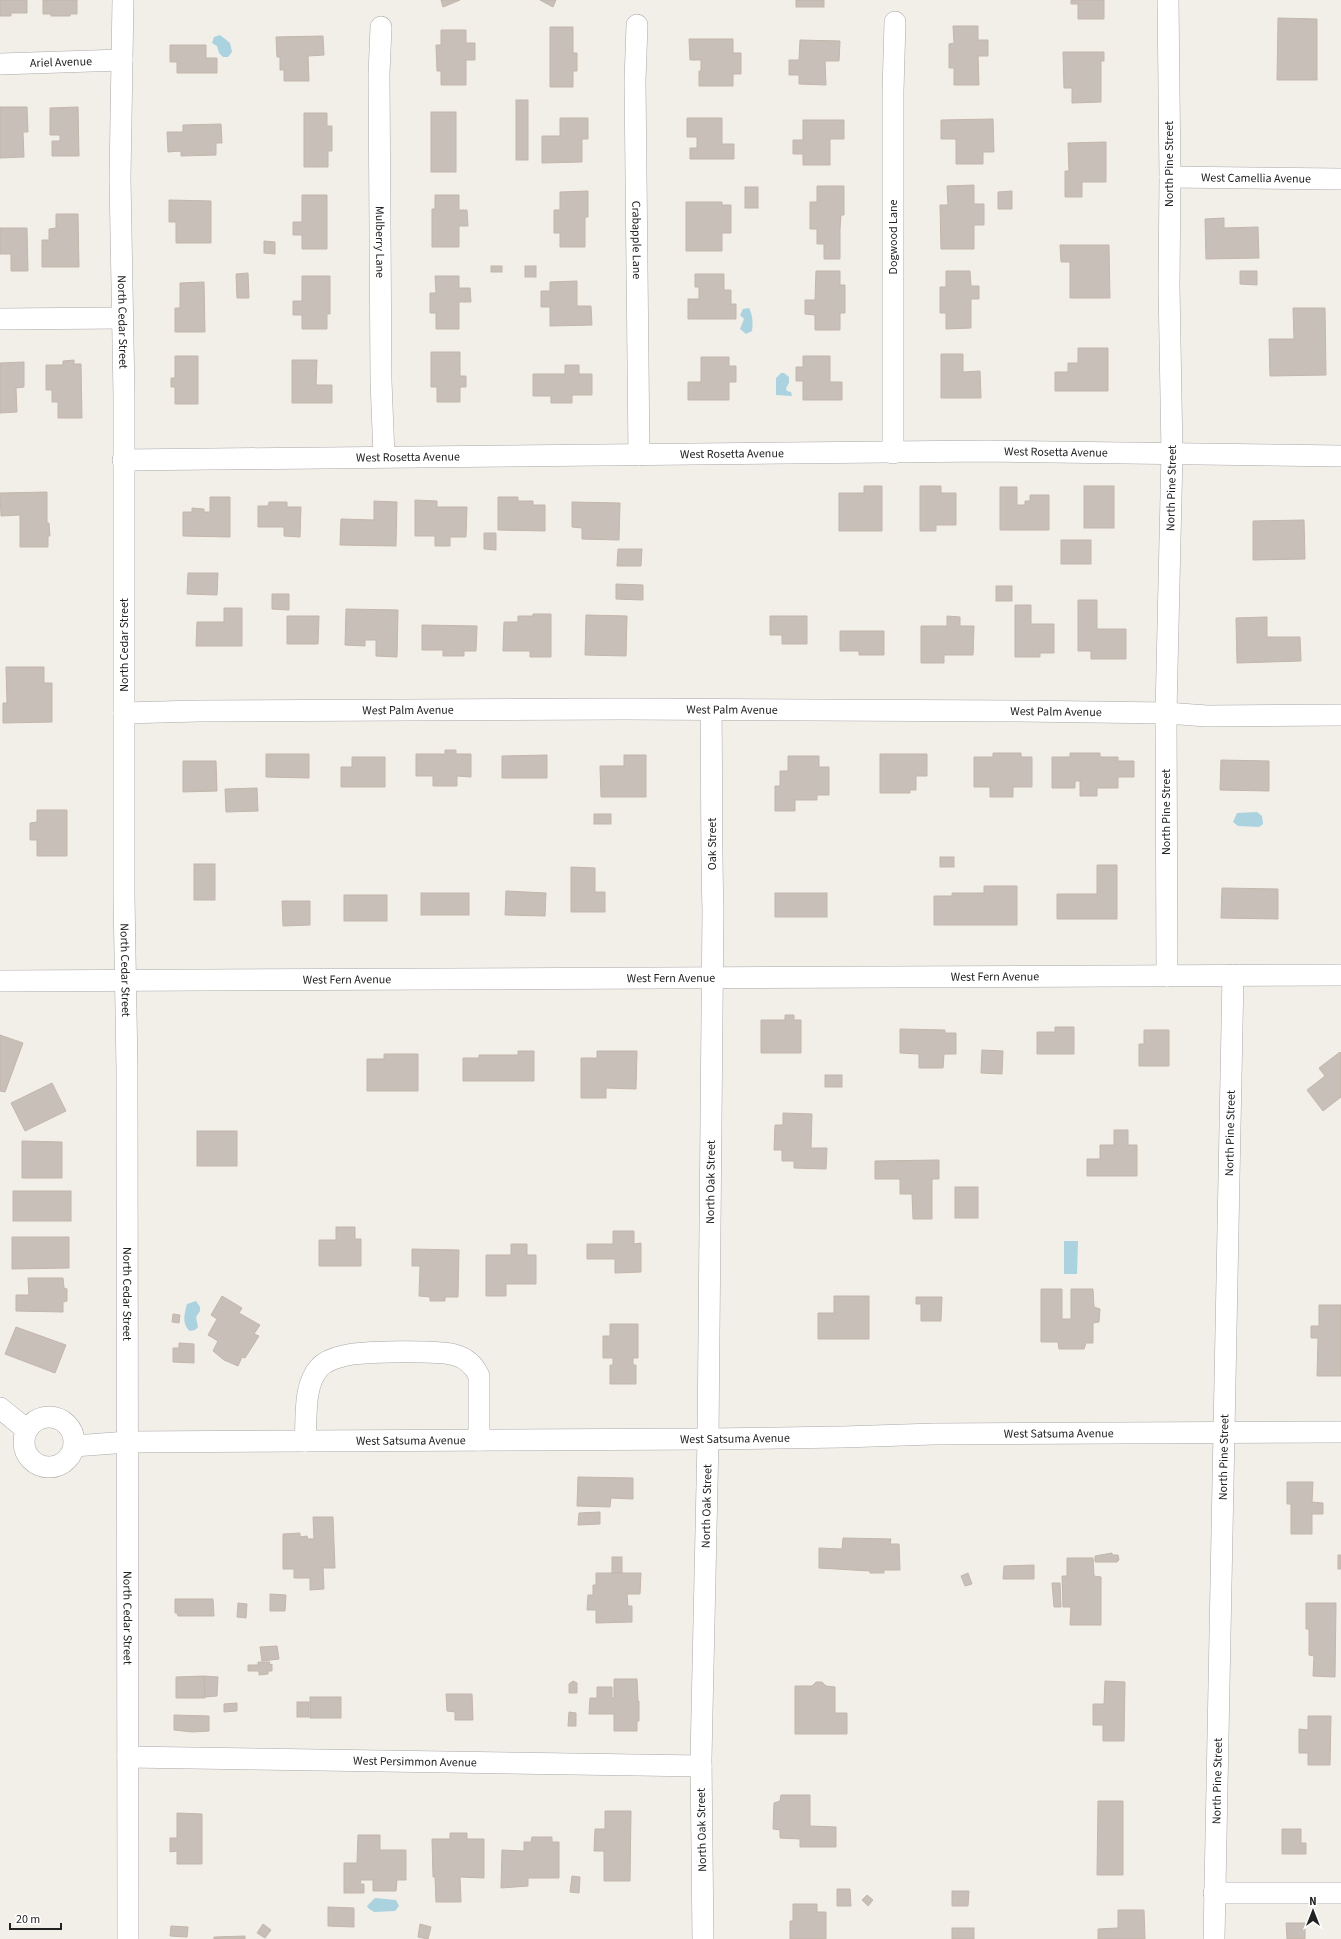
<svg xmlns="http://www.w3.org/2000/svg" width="1341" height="1939" font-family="'Source Sans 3',sans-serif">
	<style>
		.water { fill: #aad3df }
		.building { fill: #c7bfb8; stroke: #c4b6ab }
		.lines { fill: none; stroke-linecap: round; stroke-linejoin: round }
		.minor-casing { stroke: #a9a9a9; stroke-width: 22 }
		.minor { stroke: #fff; stroke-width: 21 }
		.labels { text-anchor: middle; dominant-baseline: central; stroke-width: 3; stroke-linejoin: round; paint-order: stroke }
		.street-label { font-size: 12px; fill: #222; stroke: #fff }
	</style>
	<rect width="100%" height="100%" fill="#f2efe9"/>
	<g class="water">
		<path d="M220,35l10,8 2,9 -4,5h-5l-4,-4 -2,-7 -5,-3 2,-6z"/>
		<path d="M749,308c4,8 4,15 3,23l-6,3 -6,-5 4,-10 -4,-4 3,-6z"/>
		<path d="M781,373h3l5,4v6l-3,5 1,3 4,1 1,4 -16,-1v-17z"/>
		<path d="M1257,812l5,4 1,8 -4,3 -21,-1 -5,-4 4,-9z"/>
		<path d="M1064,1241h14l-1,33h-13z"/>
		<path d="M196,1301l4,6v4l-4,6 2,10 -3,3 -5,1c-9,-7 -5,-19 -3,-27z"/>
		<path d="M375,1898l21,2 3,6 -4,5 -21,1 -6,-4 -1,-2z"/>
	</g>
	<g class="building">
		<path d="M0,0h27v13h-16v3h-11z"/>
		<path d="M43,0h34v14h-7v2h-19v-2h-8z"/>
		<path d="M441,0h19l-17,7z"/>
		<path d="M540,0h16l-3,7z"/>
		<rect x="796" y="0" width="28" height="7"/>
		<path d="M1071,0h33v19h-26v-15h-7z"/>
		<path d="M1278,18l39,1v61h-40z"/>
		<path d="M953,26h25v14h10v16h-10l1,29h-25v-17h-5v-24l5,-1z"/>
		<path d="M550,27h23v26h4v18h-4v16h-23z"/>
		<path d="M441,30h25v13h9v17h-9v25h-25v-14h-4l-1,-26h5z"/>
		<path d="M323,36l1,19 -16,1 1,25h-25v-11h-4v-13h-3l-1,-20z"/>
		<path d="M689,39h44v14h8v21h-8v12h-34v-15h2v-11h-11z"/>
		<path d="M800,40l40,1 -1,20h-14l1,24 -27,-1v-9h-10v-15h10z"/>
		<path d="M170,45h36v13h11v15h-40v-11h-7z"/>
		<path d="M1063,52h41v9h-3v41l-29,1v-15h-8z"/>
		<rect x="516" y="100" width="12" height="60"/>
		<path d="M0,107h27l1,25h-5l1,25 -24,1z"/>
		<path d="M78,107l1,49h-27v-15h8v-6h-10v-27z"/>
		<rect x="431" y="112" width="25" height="60"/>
		<path d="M304,113h23v13h5v25h-4v16h-24z"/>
		<path d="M560,118h28v21h-6v23l-40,1v-27h18z"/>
		<path d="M687,118h35v26h12v15h-44v-11h7v-11h-10z"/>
		<path d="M993,119l1,33h-11v12h-27v-25h-15v-19z"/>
		<path d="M803,120h41v19h-14v26h-27v-11h-10v-14h10z"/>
		<path d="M221,124l1,19h-6v12l-35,1v-5l-13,1 -1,-20h16v-7z"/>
		<path d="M1106,142v40h-24v15h-17v-26h4l-1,-28z"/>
		<path d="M974,185v19h10v21h-10v24h-33l-1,-44h8l-1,-19z"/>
		<path d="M817,186h27v29h-3l-1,14v30h-16v-15h-7v-15h-7v-27h7z"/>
		<rect x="745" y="187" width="13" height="21"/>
		<path d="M588,191v26h-3v30h-25v-14h-6v-23h6v-18z"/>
		<path d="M1012,191v18h-14v-17z"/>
		<path d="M302,195h25v54h-25v-14h-9v-13h9z"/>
		<path d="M435,195h24v15h8l1,16h-9v21h-27v-38h3z"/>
		<path d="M169,200l42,1v42h-35v-21h-7z"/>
		<path d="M686,202h36v3h9v28h-9v18h-36z"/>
		<path d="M56,214h22l1,53h-37v-27h7v-11l7,-1z"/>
		<path d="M1224,218v10l34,-1 1,31 -53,1 -1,-40z"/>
		<path d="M0,228h27l1,43h-17v-17h-11z"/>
		<path d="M264,241l11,1v12l-11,-1z"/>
		<path d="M1060,245h49l1,53h-40v-36h-9z"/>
		<rect x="491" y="266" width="11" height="6"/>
		<rect x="525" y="266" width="11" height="11"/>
		<path d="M816,271h24v14h5v28h-5v17h-25v-15l-10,-1v-14h10z"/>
		<path d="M946,271h24l1,15h8v13h-8v29l-25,1v-16h-6v-26h6z"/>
		<path d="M1240,271h17v14l-17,-1z"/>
		<path d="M248,273l1,25h-12l-1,-24z"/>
		<path d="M695,274h29v16h7v14h5v15h-48v-20h11v-12h-4z"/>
		<path d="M302,276h28v38h-3v15h-25v-14h-9v-14h9z"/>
		<path d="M435,276h24v12h11l1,14h-12v27h-23v-16h-6v-20h6z"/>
		<path d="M577,281v25h14l1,19 -42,1v-19h-9v-16h9v-9z"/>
		<path d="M204,282l1,50h-30v-24h5v-25z"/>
		<path d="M1293,308h32l1,67 -56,1 -1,-37h25z"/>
		<path d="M1078,348h30v43h-53v-19h13v-9h10z"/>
		<path d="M431,352h29v24h6v11h-6v15h-23v-15h-6z"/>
		<path d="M941,354h22v18l17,-1 1,27h-40z"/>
		<path d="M175,356h23v48h-23v-17h-4v-9h4z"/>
		<path d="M803,356h27v26h12v18h-39v-19h-7v-14h7z"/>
		<path d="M701,357h28v9h7v16h-7v18h-41v-18h13z"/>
		<path d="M74,360v4h7l1,54h-24v-16h-6v-12h-6v-25h17v-4z"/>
		<path d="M292,360h25l-1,25h16v18h-40z"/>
		<path d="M24,362v25l-8,1 1,24 -17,1v-50z"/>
		<path d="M565,365h14v9h13v21h-20v8h-21v-7h-18v-22h32z"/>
		<path d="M864,486h18v45h-43v-38h25z"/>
		<path d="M920,486h21v7h15v32h-20v6h-16z"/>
		<rect x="1084" y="486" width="30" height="42"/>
		<path d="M1000,487h17v18h8v-4h5v-6h19v35h-49z"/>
		<path d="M47,492v31h2l1,13h-2v11h-28v-32l-19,1 -1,-23z"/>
		<path d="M210,497h20v40l-47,-1v-24h9v-4l12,1v3h6z"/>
		<path d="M498,497h20v4h15v4h12v26l-47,-1z"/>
		<path d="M415,500l22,1v6h30l-1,30h-16v9h-15v-10h-20z"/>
		<path d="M374,501l23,1 -1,44 -56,-1 1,-26 33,1z"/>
		<path d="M269,502h18v5h14l-1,30 -16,-1v-9h-26v-21h10z"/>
		<path d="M572,502l48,1 -1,37 -37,-1v-11l-10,-1z"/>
		<path d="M1304,520l1,39 -52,1v-39z"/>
		<path d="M484,533h12v17l-12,-1z"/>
		<rect x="1061" y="540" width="30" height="24"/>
		<path d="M618,549h24l-1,17h-24z"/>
		<path d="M188,573h30l-1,22 -30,-1z"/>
		<path d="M616,584l27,1v15l-27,-1z"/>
		<rect x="996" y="586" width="16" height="15"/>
		<path d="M272,594h17v16l-17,-1z"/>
		<path d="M1078,600h19v29h29v30h-35v-8h-13z"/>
		<path d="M1015,605h16v19h23v29h-14v4h-25z"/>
		<path d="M224,608h18v38h-46l1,-24h27z"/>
		<path d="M346,609l52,1 -1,47 -21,-1v-16h-11v6l-20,-1z"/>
		<path d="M533,614h18v43h-21v-6h-27l1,-29h14v-6h15z"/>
		<path d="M586,615l41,1 -1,40 -41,-1z"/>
		<path d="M287,616h32l-1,28h-31z"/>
		<path d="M770,616h37v28h-25v-9h-12z"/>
		<path d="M947,616l13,1v9h14l-1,29h-29v8h-23v-37h26z"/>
		<path d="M1267,617v20h33l1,24 -64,2 -1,-45z"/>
		<path d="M422,625l55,1 -1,25h-12v5h-21v-6h-21z"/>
		<path d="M840,631h44v24h-25v-4h-19z"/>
		<path d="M6,667h38v16h8v39l-49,1v-20h4z"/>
		<path d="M445,750h11v4h15v23l-14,-1v10h-24v-10h-17v-22h29z"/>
		<path d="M993,753h28v4h11v30h-19v10h-23v-10h-16v-30h19z"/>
		<path d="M1070,753h30v4h18v4h16v16h-16v11h-21v8h-17v-15h-5v7h-23v-31h18z"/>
		<path d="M266,754h43v24l-43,-1z"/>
		<path d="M880,754h47v22h-11v14h-6v3h-30z"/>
		<path d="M547,755v23h-45v-22z"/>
		<path d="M624,755h22v42h-45l-1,-31h24z"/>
		<path d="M788,756h31v11h10v28h-12v5h-22v11h-20v-25h5v-15h8z"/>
		<path d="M352,757h33v30h-44v-20h11z"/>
		<path d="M1221,760l48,1v30l-49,-1z"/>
		<path d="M183,761h33l1,30 -34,1z"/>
		<path d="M257,788l1,23 -32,1 -1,-23z"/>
		<path d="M37,810h30v46h-30v-16h-7v-17l7,-1z"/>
		<rect x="594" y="814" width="17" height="10"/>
		<rect x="940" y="857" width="14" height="10"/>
		<rect x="194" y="864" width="21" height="36"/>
		<path d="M1097,865h20v54h-60v-25h40z"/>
		<path d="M571,867l24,1v24h10v20h-34z"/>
		<path d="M984,886h33v39h-83v-29h18v-3h32z"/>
		<path d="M1222,888l56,1v30l-57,-1z"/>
		<path d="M506,891l40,2 -1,23 -40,-1z"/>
		<rect x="421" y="893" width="48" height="22"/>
		<rect x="775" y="893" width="52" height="24"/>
		<rect x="344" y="895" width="43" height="26"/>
		<path d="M282,901h28v24l-27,1z"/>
		<path d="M785,1015h9v5h7v33h-40v-33h24z"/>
		<path d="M1055,1027h19v27h-37v-22h18z"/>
		<path d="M900,1029l45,1v3h11v21h-12l-1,14h-24v-14l-19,-1z"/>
		<path d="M1144,1030h25v36h-30v-22h5z"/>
		<path d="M0,1035l23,8 -18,49 -5,-1z"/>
		<path d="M982,1050l21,1 -1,23 -21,-1z"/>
		<path d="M518,1051h16v30h-71v-23h16v-3h39z"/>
		<path d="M597,1051h40l-1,38 -30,-1v10h-25v-40h16z"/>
		<path d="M1340,1052l1,2v43l-18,14 -16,-21 18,-14 -6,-8z"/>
		<path d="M384,1054h34v37h-51v-32h17z"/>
		<rect x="825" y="1075" width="17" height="12"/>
		<path d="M52,1083l14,28 -41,20 -14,-28z"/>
		<path d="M783,1113l29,1 -1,34h16l-1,21 -32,-1v-7h-12v-11h-8l1,-25h8z"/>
		<path d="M1114,1130h14v15h9v31h-50v-17h13v-14h14z"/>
		<rect x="197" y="1131" width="40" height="35"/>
		<path d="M22,1141l40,1v36h-40z"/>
		<path d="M939,1160v19h-7v40h-19l-1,-25h-12v-15h-25v-18z"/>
		<rect x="955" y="1187" width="23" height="31"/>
		<rect x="13" y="1191" width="58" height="30"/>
		<path d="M336,1227h19v12h6v27h-42v-26h17z"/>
		<path d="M613,1231h21v13l7,-1v29l-26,1v-14h-28v-15h26z"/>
		<path d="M12,1237h57v31l-57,1z"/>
		<path d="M511,1244h16v11h9v29h-30v12h-20v-41h25z"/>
		<path d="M412,1249l47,1 -1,47h-13v4h-15v-4l-11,-1 1,-30h-8z"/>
		<path d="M28,1278h35l1,10 3,1v12l-4,1v10l-47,-1v-16h13z"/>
		<path d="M1041,1289h21v30h9v-30h22l1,18 6,2 -1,13 -6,1v20h-7l-2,6h-25l-1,-7h-17z"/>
		<path d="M222,1296l20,12 -3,5 21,12 -6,9 5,2 -14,22 -3,-1 -4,9 -14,-6 -11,-9 5,-10 -10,-6 9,-16 -6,-4z"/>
		<path d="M834,1296h35v43h-51v-26h16z"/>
		<path d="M916,1297h26l-1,24h-20v-17h-5z"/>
		<path d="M1319,1305h22v71h-24l1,-38h-7v-12h8z"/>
		<path d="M173,1314l7,1 -1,8 -7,-1z"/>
		<path d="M610,1324h28v34h-5v7h3v19h-26v-19h3v-7h-10v-22h7z"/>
		<path d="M16,1327l50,18 -11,28 -50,-19z"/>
		<path d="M179,1343l15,1v19l-21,-1v-14h6z"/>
		<path d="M578,1477l55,1v21l-22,-1 -1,9 -33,-1z"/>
		<path d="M1287,1482h26l-1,20 11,1v11h-11v20h-21v-30h-4z"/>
		<path d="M600,1512v12l-22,1 1,-12z"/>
		<path d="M313,1517h20l2,51h-12l1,21 -14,1v-12h-16v-9h-11v-35l17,-1v4l7,-1 1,3h6z"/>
		<path d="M843,1538l48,1 -1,5h9l1,26h-16v3h-14v-2l-51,-3v-20l23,1z"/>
		<path d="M1112,1553v2h6l1,5 -2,2h-22v-6z"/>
		<rect x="1338" y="1555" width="3" height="14"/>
		<rect x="612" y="1557" width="10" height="16"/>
		<path d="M1067,1558h26l1,18 7,1v48h-31l1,-18h-8l-1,-31h5z"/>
		<path d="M1034,1565v14h-31l1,-13z"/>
		<path d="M596,1573h45l-1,21h-13l1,12h4v16l-36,1v-13h-9l1,-15h5v-10h3z"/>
		<path d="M968,1573l4,11 -7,2 -4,-10z"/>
		<path d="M1052,1583h8l1,24h-7z"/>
		<path d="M270,1594l16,1 -1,16h-15z"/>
		<path d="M175,1599h38l1,17h-36l-1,-3h-2z"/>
		<path d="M238,1603l9,1 -1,14 -9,-1z"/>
		<path d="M1306,1603h30l-1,74 -22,-1 1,-20 -5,-1v-26h-3z"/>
		<path d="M277,1646l2,13 -17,2 -2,-14z"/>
		<path d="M258,1662h12l-1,3 3,-1v7h-4v3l-9,1v-4h-11v-6h10z"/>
		<path d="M204,1676l1,22h-29v-21z"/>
		<path d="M204,1676l14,1 -1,19 -12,1z"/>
		<path d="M614,1679h23l1,22h1v20h-2v10h-23v-17h-25l1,-16h7v-11h15v11h2z"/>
		<path d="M573,1681l4,2v10h-8v-9z"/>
		<path d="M1105,1681l20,1 -1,59h-21v-16h-10v-21h11z"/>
		<path d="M816,1682h6l4,4 9,1v26h12v21h-52v-48h17z"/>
		<path d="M446,1694h26l1,26h-18v-8l-8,-1z"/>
		<rect x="310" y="1697" width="31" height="21"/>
		<rect x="297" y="1702" width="12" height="15"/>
		<path d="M237,1703v8l-13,1v-8z"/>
		<path d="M569,1712l7,1v13h-8z"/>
		<path d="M174,1715l35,1v15l-17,1 -18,-2z"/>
		<path d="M1308,1716h23l-1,49h-22v-12h-9v-24l9,1z"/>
		<path d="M781,1795h29v31l26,1v20h-36v-8l-20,-1v-8l-7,-1 1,-26 6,-2z"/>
		<path d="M1098,1801h25v74h-26z"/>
		<path d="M605,1811h26l-1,70h-26v-30h-10l1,-22h10z"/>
		<path d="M177,1813l25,1v50h-25v-13l-7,1v-14h7z"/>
		<path d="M1282,1829h19v14h5v11h-24z"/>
		<path d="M450,1833h17v6h17v39l-24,-1 1,25h-25l-1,-25h-2l-1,-38h18z"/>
		<path d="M358,1835h22v15h26v30h-9l-1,11h-23v-11h-12l-1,4h4v9h-20v-30h13z"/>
		<path d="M532,1837h20v5h7v36h-31v8l-27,2 1,-38 22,1v-9h7z"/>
		<path d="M572,1876l8,1 -1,16 -9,-1z"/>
		<path d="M837,1889h13l1,17h-14z"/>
		<path d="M952,1891h17l-1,15h-16z"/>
		<path d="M867,1895l6,5 -5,6 -6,-6z"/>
		<path d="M793,1904h24v8h9v27h-36v-18h3z"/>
		<path d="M328,1907l26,1v19l-26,-1z"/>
		<path d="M1118,1910h26l1,29h-47v-10l20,-1z"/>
		<path d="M1286,1923h19v16h-18z"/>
		<path d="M263,1924l8,6 -6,8 -8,-5z"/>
		<path d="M420,1924l11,3 -3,12 -10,-2z"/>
		<path d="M171,1926l17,1 -1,10 -17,-1z"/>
		<rect x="952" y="1928" width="22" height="11"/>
		<path d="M245,1936v3h-31v-2z"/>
	</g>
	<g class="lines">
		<defs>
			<g id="minor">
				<path id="s1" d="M123,0l-3,178 4,217v501l3,173 1,870"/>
				<path id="s2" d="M637,25l-2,56 4,374"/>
				<path id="s3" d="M381,27l-2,47 2,307 3,75"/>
				<path id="s4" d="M0,64l122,-4"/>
				<path id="s5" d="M1170,177l171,2"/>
				<path d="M0,319l122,-1"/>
				<path d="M893,453v-362l2,-69"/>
				<path id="s6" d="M123,460l864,-9 354,5"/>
				<path id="s7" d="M124,713l74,-2 426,-2 395,2 147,2 41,3 134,-1"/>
				<path id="s8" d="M1167,976l-1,-263 6,-260 -3,-167 1,-109 -2,-177"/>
				<path id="s9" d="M0,981l1341,-6"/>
				<path d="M0,1408l27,22"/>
				<circle cx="49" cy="1442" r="25"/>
				<path d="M305,1441c2,-23 -2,-55 14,-73 6,-7 15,-10 24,-12 18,-5 95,-6 112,-1 11,3 19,10 24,21v64"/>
				<path id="s10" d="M74,1446l54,-4 580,-3 135,-2 91,-3 407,-2"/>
				<path id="s11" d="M128,1757l573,9"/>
				<path d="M1214,1893h127"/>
				<path id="s12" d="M703,1939l-2,-180 7,-320 5,-529c-2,-66 -1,-133 -2,-199"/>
				<path id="s13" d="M1214,1939l19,-964"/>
			</g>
		</defs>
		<use href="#minor" class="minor-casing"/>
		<use href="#minor" class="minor"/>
	</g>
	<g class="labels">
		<g class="street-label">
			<text stroke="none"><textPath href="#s4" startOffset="61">Ariel Avenue</textPath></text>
			<text transform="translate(1169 164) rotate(-90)">North Pine Street</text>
			<text stroke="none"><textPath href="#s5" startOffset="86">West Camellia Avenue</textPath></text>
			<text transform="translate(893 237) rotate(-90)">Dogwood Lane</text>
			<text stroke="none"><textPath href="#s2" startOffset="215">Crabapple Lane</textPath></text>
			<text stroke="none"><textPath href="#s3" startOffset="215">Mulberry Lane</textPath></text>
			<text stroke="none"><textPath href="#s1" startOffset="322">North Cedar Street</textPath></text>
			<text stroke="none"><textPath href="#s6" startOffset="933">West Rosetta Avenue</textPath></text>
			<text stroke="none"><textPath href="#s6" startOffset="609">West Rosetta Avenue</textPath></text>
			<text stroke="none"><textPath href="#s6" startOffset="285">West Rosetta Avenue</textPath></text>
			<text stroke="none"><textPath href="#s8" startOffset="488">North Pine Street</textPath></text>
			<text transform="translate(124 645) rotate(-90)">North Cedar Street</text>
			<text stroke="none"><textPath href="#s7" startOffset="284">West Palm Avenue</textPath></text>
			<text stroke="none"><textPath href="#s7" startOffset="608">West Palm Avenue</textPath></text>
			<text stroke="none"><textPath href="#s7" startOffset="932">West Palm Avenue</textPath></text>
			<text transform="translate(1166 812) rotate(-90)">North Pine Street</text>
			<text transform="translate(712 844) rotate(-90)">Oak Street</text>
			<text stroke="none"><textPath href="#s1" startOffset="970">North Cedar Street</textPath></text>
			<text stroke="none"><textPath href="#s9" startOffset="995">West Fern Avenue</textPath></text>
			<text stroke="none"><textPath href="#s9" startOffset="671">West Fern Avenue</textPath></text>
			<text stroke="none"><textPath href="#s9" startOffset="347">West Fern Avenue</textPath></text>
			<text stroke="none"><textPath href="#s13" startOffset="806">North Pine Street</textPath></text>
			<text stroke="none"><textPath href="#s12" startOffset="757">North Oak Street</textPath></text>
			<text stroke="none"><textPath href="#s1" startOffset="1294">North Cedar Street</textPath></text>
			<text stroke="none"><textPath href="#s10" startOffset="985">West Satsuma Avenue</textPath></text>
			<text stroke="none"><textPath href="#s10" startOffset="661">West Satsuma Avenue</textPath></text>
			<text stroke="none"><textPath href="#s10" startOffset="337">West Satsuma Avenue</textPath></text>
			<text stroke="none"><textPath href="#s13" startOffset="482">North Pine Street</textPath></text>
			<text stroke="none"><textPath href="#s12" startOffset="433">North Oak Street</textPath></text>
			<text stroke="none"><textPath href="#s1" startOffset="1618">North Cedar Street</textPath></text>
			<text stroke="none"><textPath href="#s11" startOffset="287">West Persimmon Avenue</textPath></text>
			<text stroke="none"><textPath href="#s13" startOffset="158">North Pine Street</textPath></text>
			<text transform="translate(702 1830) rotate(-91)">North Oak Street</text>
		</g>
	</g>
	<g transform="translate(1313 1911)" stroke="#ffffff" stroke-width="3" paint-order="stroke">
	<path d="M0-3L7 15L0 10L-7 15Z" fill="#222222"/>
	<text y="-6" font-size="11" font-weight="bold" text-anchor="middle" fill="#222222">N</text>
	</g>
	<path d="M10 1923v6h51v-6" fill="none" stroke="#222222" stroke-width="2"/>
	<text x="16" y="1923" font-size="12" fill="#222222" stroke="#ffffff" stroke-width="3" paint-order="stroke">20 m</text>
</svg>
